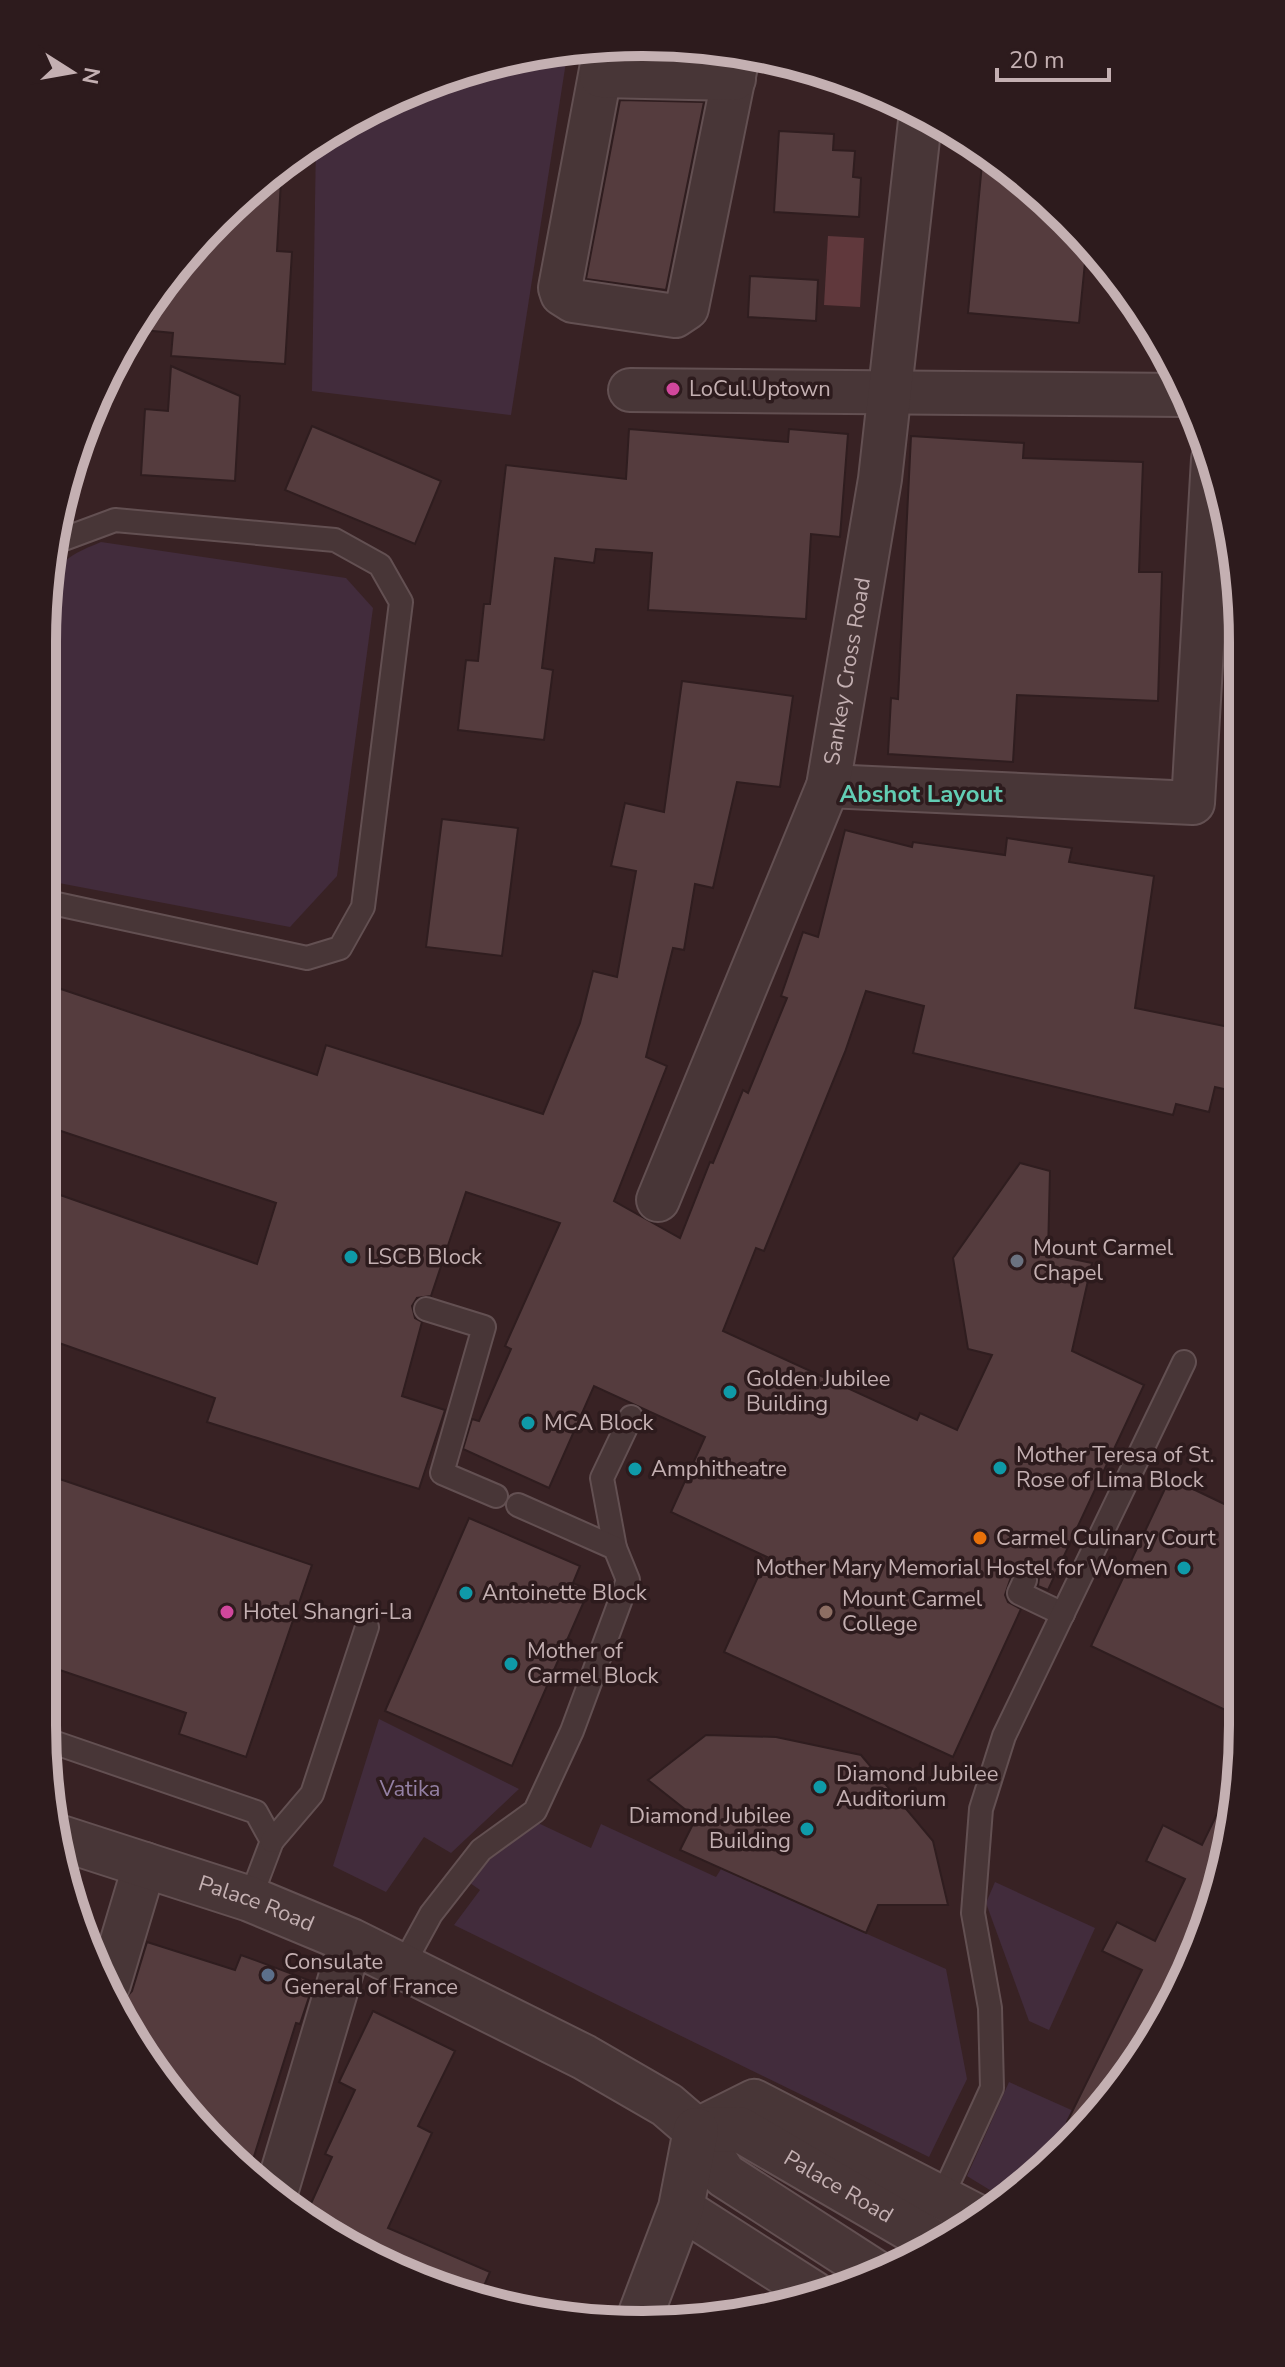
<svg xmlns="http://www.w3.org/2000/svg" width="1285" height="2367" font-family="'Nunito Sans',sans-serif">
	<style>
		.green { fill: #422c3c }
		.water { fill: #60383c }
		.building { fill: #553c3e; stroke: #2f1d1f; stroke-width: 2 }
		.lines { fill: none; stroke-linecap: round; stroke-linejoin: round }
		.service-casing { stroke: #635052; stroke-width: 26 }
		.minor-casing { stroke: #635052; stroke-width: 46 }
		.tertiary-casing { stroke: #635052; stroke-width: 48 }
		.service { stroke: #483637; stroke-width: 22 }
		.minor { stroke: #483637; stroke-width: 42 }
		.tertiary { stroke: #483637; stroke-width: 44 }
		.hotel-dot { fill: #d1479c; stroke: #2d1b1d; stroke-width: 3 }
		.culture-dot { fill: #0f9aa8; stroke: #2d1b1d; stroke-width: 3 }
		.worship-dot { fill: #6b7280; stroke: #2d1b1d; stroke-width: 3 }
		.food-dot { fill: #e8710a; stroke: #2d1b1d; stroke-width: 3 }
		.education-dot { fill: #8d6e63; stroke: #2d1b1d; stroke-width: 3 }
		.service-dot { fill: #5c6f8a; stroke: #2d1b1d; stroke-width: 3 }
		.labels { text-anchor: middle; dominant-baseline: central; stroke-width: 7; stroke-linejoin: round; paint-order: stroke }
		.poi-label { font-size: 22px; fill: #c4b0b2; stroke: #2d1b1d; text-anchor: start }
		.street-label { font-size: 22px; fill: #c4b0b2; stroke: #2d1b1d }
		.park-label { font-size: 22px; fill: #9480a4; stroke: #2d1b1d }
		.neighbourhood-label { font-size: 24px; font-weight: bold; fill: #62cdb4; stroke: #2d1b1d }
		.rim { fill: none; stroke: #c4b0b2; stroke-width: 10 }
	</style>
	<rect width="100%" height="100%" fill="#382224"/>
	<g class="green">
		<path d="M568,49l-57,366 -199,-24 4,-249c82,-51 155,-80 252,-93z"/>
		<path d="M101,542l245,36 27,30 -36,268 -47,51 -247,-47v-273c11,-43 19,-49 58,-65z"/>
		<path d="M379,1719l140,70 -68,64 -27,-16 -38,55 -53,-26z"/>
		<path d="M536,1822l55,26 10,-24 115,53 5,-8 225,100 21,110 -38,78 -475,-232 26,-35 -10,-7 21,-27z"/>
		<path d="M995,1882l100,46 -46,102 -20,-9 -43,-118z"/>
		<path d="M1009,2082l78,35 -48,59 -36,22 -36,-22z"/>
	</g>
	<path class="water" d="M828,236l36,2 -4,69 -36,-2z"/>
	<g class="building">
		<path d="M620,100l84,2 -38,188 -80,-11z"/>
		<path d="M779,131l55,3 -1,16 22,1 -2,26 8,1 -2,39 -85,-5z"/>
		<path d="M983,153l84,65 20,24 -8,81 -111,-10z"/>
		<path d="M282,163l-5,88 15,1 -7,112 -114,-8 2,-23 -41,-4 59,-82z"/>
		<path d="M750,276l68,4 -2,41 -68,-4z"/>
		<path d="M171,366l69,30 -5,85 -94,-6 4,-66 23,2z"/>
		<path d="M312,426l129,55 -26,63 -130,-54z"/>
		<path d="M629,429l159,13 1,-13 59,5 -8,103 -29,-3 -5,85 -158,-9 4,-57 -56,-4 -2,14 -39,-5 -13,110 11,2 -9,70 -86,-10 8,-70 12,1 6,-57h6l16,-139 120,14z"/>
		<path d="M911,436l113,7 -1,15 120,4 -4,110h23l-4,129 -141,-6 -4,67 -125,-8 3,-56 7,1z"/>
		<path d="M682,681l111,15 -13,91 -43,-5 -24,106 -18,-4 -11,66 -11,-2 -27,109 21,9 -53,135 66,37 30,-76 3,1 30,-73 5,3 39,-95 -6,-2 22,-64 15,5 27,-107 67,17 1,-5 92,13 2,-17 65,10 -3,14 85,14 -19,132 104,21 -11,61 -13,-3 -6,25 -33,-8 -3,11 -260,-62 11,-47 -58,-15 -21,61 -81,199 -8,-3 -33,83 194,89 3,-7 37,17 35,-75 -24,-6 -15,-91 67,-95 30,8 -2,83 44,9 -20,88 72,34 -96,205 -10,-4 1,-8 -7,-10 -9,-2 -11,8 -7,21 3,7 13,7 -68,148 -229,-105 43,-95 -96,-45 34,-75 -111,-51 -45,102 -86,-39 9,-30 7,2 32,-72 -6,-3 55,-123 -94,-31 -35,104 -14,2 -5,8 3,12 7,4 -20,74 43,14 -26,79 -212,-67 8,-24 -173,-61 1,-148 214,75 19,-61 -233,-78v-142l274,92 9,-30 217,69 37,-91 13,-52 24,6 19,-106 -25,-5 14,-63 39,9z"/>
		<path d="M442,819l76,9 -16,128 -76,-9z"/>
		<path d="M42,1473l270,92 -66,192 -67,-23 7,-21 -144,-49z"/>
		<path d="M1170,1478l71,34 1,206 -151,-72z"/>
		<path d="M469,1518l111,48 -7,17 16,7 -77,176 -127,-55z"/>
		<path d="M706,1735l70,2 85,18 72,86 15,64h-70l-12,28 -186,-83 16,-32 -48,-38z"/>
		<path d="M1230,1787l7,2 -15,91 -59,144 -86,105 -10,-7 75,-152 -40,-19 15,-29 38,19 30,-62 -39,-18 17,-36 39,20z"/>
		<path d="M147,1942l88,28 6,-15 73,27 -14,42 -4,-1 -46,146 -84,-79 -46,-86 12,-13z"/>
		<path d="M373,2011l82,40 -37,75 14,7 -44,95 102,44 -12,28 -174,-81 28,-62 -7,-3 30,-64 -16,-8z"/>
	</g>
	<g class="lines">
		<defs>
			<g id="service">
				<path d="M43,901l264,57 33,-10 23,-41 38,-305 -21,-37 -45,-25 -220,-20 -62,23"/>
				<path d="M426,1309l58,18 -42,146 54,23"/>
				<path d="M615,1548l-13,-70 29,-61"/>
				<path d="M1025,1580l-6,13 44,21"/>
				<path d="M44,1739l212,73 16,29 -22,58"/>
				<path d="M272,1841l40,-47 55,-167"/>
				<path d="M402,1967l29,-53 50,-64 54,-39 37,-80 56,-151 -13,-32 -97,-43"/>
				<path d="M942,2197l50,-109 -2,-80 -17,-95 8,-104 23,-73 180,-374"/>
			</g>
			<g id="minor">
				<path d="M606,43l-46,245 2,6 11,7 102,15 12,-8 52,-257"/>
				<path d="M601,76l133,3"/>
				<path d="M630,390l554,5"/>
				<path d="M828,786l365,17 20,-344"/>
				<path id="s1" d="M658,1200l170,-414 52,-307 41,-367"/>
				<path d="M109,1984l36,-120"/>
				<path d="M696,2130l58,-29 221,114"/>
				<path d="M276,2193l75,-252"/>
				<path d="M681,2208l133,85"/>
			</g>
			<g id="tertiary">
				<path id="s2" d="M61,1838l189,61 101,42 233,116 83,48 29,25 28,45 155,100"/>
				<path id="s3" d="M696,2130l43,-1 194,113"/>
				<path d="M639,2319l42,-111 15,-78"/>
			</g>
		</defs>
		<use href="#service" class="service-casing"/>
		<use href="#minor" class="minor-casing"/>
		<use href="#tertiary" class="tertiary-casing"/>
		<use href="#service" class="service"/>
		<use href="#minor" class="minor"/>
		<use href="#tertiary" class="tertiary"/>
	</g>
	<g class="hotel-dot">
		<circle cx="673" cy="389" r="8"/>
		<circle cx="227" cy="1612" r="8"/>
	</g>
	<g class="culture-dot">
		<circle cx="351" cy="1257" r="8"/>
		<circle cx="730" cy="1392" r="8"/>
		<circle cx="528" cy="1423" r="8"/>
		<circle cx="1000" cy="1468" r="8"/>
		<circle cx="635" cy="1469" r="8"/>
		<circle cx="1184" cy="1568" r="8"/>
		<circle cx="466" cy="1593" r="8"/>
		<circle cx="511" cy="1664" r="8"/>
		<circle cx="820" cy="1787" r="8"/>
		<circle cx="807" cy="1829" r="8"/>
	</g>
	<circle class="worship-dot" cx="1017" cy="1261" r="8"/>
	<circle class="food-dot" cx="980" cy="1538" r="8"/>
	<circle class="education-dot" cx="826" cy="1612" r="8"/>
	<circle class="service-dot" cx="268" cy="1975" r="8"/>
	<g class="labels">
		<g class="poi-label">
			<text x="689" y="389">LoCul.Uptown</text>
			<text x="1033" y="1248">Mount Carmel<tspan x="1033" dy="25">Chapel</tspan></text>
			<text x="367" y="1257">LSCB Block</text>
			<text x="746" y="1379">Golden Jubilee<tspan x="746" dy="25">Building</tspan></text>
			<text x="544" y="1423">MCA Block</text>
			<text x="1016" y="1455">Mother Teresa of St.<tspan x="1016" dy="25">Rose of Lima Block</tspan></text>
			<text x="651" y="1469">Amphitheatre</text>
			<text x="996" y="1538">Carmel Culinary Court</text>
			<text x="1168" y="1568" text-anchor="end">Mother Mary Memorial Hostel for Women</text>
			<text x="482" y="1593">Antoinette Block</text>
			<text x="842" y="1599">Mount Carmel<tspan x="842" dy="25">College</tspan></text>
			<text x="243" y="1612">Hotel Shangri-La</text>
			<text x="527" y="1651">Mother of<tspan x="527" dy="25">Carmel Block</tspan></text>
			<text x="836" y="1774">Diamond Jubilee<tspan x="836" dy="25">Auditorium</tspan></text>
			<text x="791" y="1816" text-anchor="end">Diamond Jubilee<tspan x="791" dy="25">Building</tspan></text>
			<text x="284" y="1962">Consulate<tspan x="284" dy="25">General of France</tspan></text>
		</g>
		<g class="street-label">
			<text stroke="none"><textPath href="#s1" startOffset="564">Sankey Cross Road</textPath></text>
			<text stroke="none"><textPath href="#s2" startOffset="206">Palace Road</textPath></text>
			<text stroke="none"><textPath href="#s3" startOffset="158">Palace Road</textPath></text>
		</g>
		<g class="park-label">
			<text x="410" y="1789">Vatika</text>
		</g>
		<g class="neighbourhood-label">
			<text x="921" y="794">Abshot Layout</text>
		</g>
	</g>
	<path d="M0 0H1285V2367H0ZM642 56H643A586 586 0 0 1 1229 642V1725A586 586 0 0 1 643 2311H642A586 586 0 0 1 56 1725V642A586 586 0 0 1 642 56Z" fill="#2d1b1d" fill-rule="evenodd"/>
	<path class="rim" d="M642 56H643A586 586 0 0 1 1229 642V1725A586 586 0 0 1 643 2311H642A586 586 0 0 1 56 1725V642A586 586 0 0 1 642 56Z"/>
	<g transform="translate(72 72) rotate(101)" stroke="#2d1b1d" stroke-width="6" paint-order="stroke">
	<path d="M0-6L14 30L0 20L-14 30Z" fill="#c4b0b2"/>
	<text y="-12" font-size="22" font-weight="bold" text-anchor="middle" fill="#c4b0b2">N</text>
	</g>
	<path d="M997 68v12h112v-12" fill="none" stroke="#c4b0b2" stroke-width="4"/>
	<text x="1009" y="68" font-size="24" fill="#c4b0b2" stroke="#2d1b1d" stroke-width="6" paint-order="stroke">20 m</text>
</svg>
